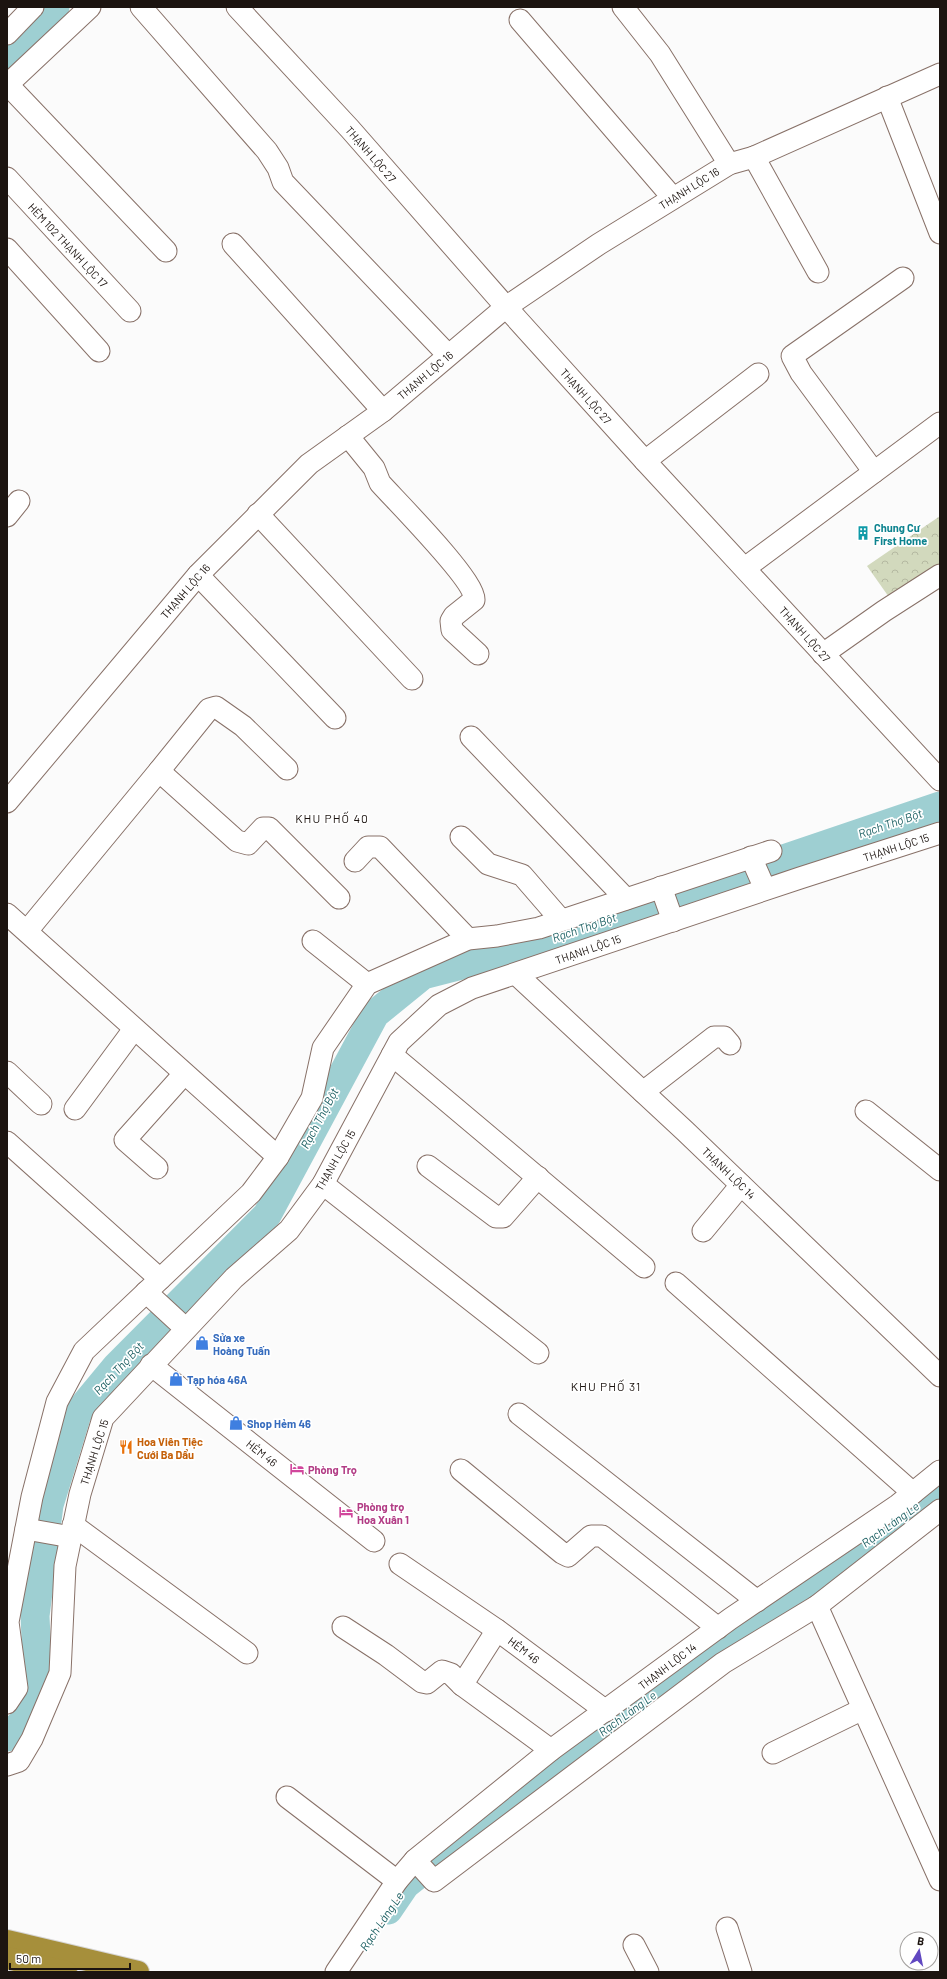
<svg xmlns="http://www.w3.org/2000/svg" width="947" height="1979" font-family="Barlow,sans-serif">
	<style>
		.park { fill: url(#park-crowns) }
		.lines { fill: none; stroke-linecap: round; stroke-linejoin: round }
		.river { stroke: #9ecfd2; stroke-width: 29 }
		.minor-casing { stroke: #887168; stroke-width: 23 }
		.highway-casing { stroke: #d6d5d4; stroke-width: 24 }
		.minor { stroke: #fff; stroke-width: 21 }
		.highway { stroke: #a68f3b; stroke-width: 22 }
		.labels { text-anchor: middle; dominant-baseline: central; stroke-width: 3.5; stroke-linejoin: round; paint-order: stroke }
		.street-label { font-size: 11px; fill: #1c1410; stroke: #fff }
		.culture-label { font-size: 11px; font-weight: bold; fill: #0d838f; stroke: #fff; text-anchor: start }
		.shop-label { font-size: 11px; font-weight: bold; fill: #366cbe; stroke: #fff; text-anchor: start }
		.food-label { font-size: 11px; font-weight: bold; fill: #c56008; stroke: #fff; text-anchor: start }
		.hotel-label { font-size: 11px; font-weight: bold; fill: #b23c85; stroke: #fff; text-anchor: start }
		.neighbourhood-label { font-size: 12px; letter-spacing: 1px; fill: #1c1410; stroke: #fff }
		.water-label { font-size: 12px; font-style: italic; fill: #1d6063; stroke: #fff }
	</style>
	<defs>
		<pattern id="park-crowns" width="20" height="18" patternUnits="userSpaceOnUse"><rect width="20" height="18" fill="#d2d9bd"/><path d="M2 6a3 3 0 1 1 6 0M12 15a3 3 0 1 1 6 0" fill="none" stroke="#b4b9a1"/></pattern>
	</defs>
	<rect width="100%" height="100%" fill="#fbfbfb"/>
	<path class="park" d="M940,516v51l-49,33 -24,-34z"/>
	<g class="lines">
		<g class="river">
			<path d="M7,54l48,-47"/>
			<path d="M7,1737l19,-18 12,-38 -3,-65 14,-111 28,-91 39,-47 151,-152 108,-201 48,-39 74,-19 443,-150"/>
			<path d="M388,1910l17,-25 164,-131 371,-266"/>
		</g>
		<defs>
			<g id="minor">
				<path d="M141,7l126,144 11,17 5,14 165,173"/>
				<path d="M237,7l113,122 156,178 139,154 295,319"/>
				<path d="M623,7l37,47 69,110"/>
				<path d="M520,20l153,178"/>
				<path d="M7,34l26,-27"/>
				<path d="M7,85l83,-78"/>
				<path d="M8,85l158,166"/>
				<path d="M887,97l53,136"/>
				<path d="M754,157l64,115"/>
				<path d="M7,178l123,133"/>
				<path d="M233,244l150,167"/>
				<path d="M7,249l92,102"/>
				<path d="M348,436l26,32 6,15c16,18 96,98 94,117l-20,16 -3,5 1,9 26,24"/>
				<path d="M645,461l113,-87"/>
				<path d="M874,472l-73,-99 -9,-17 111,-78"/>
				<path d="M258,514l154,165"/>
				<path d="M7,516l12,-15"/>
				<path d="M745,568l195,-145"/>
				<path d="M198,575l137,143"/>
				<path d="M823,654l61,-43 56,-36"/>
				<path d="M471,737l155,162"/>
				<path d="M159,771l50,-62 7,-2 27,19 44,43"/>
				<path d="M7,802l191,-227 111,-111 74,-53 123,-104 93,-63 130,-80 25,-7 186,-83"/>
				<path d="M461,837l27,27 34,11 39,45"/>
				<path d="M751,857l14,32"/>
				<path d="M355,861l13,-14h12l88,92"/>
				<path d="M661,887l12,34"/>
				<path d="M7,914l271,243"/>
				<path d="M27,931l132,-160 78,70 11,3 15,-16h6l70,70"/>
				<path d="M313,941l54,43"/>
				<path d="M516,974l169,157 255,245"/>
				<path d="M392,1055l252,212"/>
				<path d="M7,1072l34,32"/>
				<path d="M643,1092l71,-55h10l6,7"/>
				<path d="M75,1109l59,-80"/>
				<path d="M866,1111l74,59"/>
				<path d="M7,1142l153,137"/>
				<path d="M428,1166l68,51h7l35,-40"/>
				<path d="M157,1168l-32,-28 59,-66"/>
				<path d="M323,1184l215,169"/>
				<path d="M703,1231l38,-46"/>
				<path d="M676,1283l237,210"/>
				<path d="M146,1292l39,36"/>
				<path d="M151,1365l223,176"/>
				<path d="M519,1414l238,187"/>
				<path d="M461,1470l101,83 6,3 23,-20h11l116,92"/>
				<path d="M73,1525l174,128"/>
				<path d="M26,1529l45,8"/>
				<path d="M400,1564l97,66 109,81"/>
				<path d="M817,1606l123,274"/>
				<path d="M343,1627l43,28 36,27 5,1 15,-12 9,3 11,11"/>
				<path d="M497,1630l-35,55 89,65"/>
				<path d="M7,1703l10,-15 -9,-66 24,-125 25,-95 27,-51 167,-158 27,-36 34,-59 11,-50 44,-64 101,-45 29,-3 42,-8 232,-77"/>
				<path d="M773,1753l90,-44"/>
				<path d="M7,1765l12,-4 13,-22 28,-66 5,-107 15,-72 23,-76 131,-140 55,-48 34,-46 76,-142 40,-37 33,-17 328,-110 140,-45"/>
				<path d="M287,1797l110,84"/>
				<path d="M415,1860l19,21 289,-218 94,-57 123,-96"/>
				<path d="M727,1928l14,44"/>
				<path d="M634,1945l14,27"/>
				<path d="M336,1972l61,-91 18,-21 136,-110 179,-131 168,-114 42,-34"/>
			</g>
			<g id="highway">
				<path d="M7,1941l131,31"/>
				<path d="M7,1958l59,14"/>
			</g>
		</defs>
		<use href="#minor" class="minor-casing"/>
		<use href="#highway" class="highway-casing"/>
		<use href="#minor" class="minor"/>
		<use href="#highway" class="highway"/>
	</g>
	<defs>
		<symbol id="building-bare" viewBox="-9 -9 18 18"><path d="M-4-6H4V6H1V3H-1V6H-4ZM-2.5-4.3h1.7v1.8h-1.7ZM.8-4.3h1.7v1.8H.8ZM-2.5-1h1.7V.8h-1.7ZM.8-1h1.7V.8H.8Z" fill="#0f9aa8" stroke="#fff" stroke-width="2.5" paint-order="stroke"/></symbol>
		<symbol id="shop-bare" viewBox="-9 -9 18 18"><path d="M-5-2.5h2.3a2.7 3.5 0 0 1 5.4 0H5L5.5 6h-11ZM-1.5-2.5h3a1.5 2.3 0 0 0-3 0Z" fill="#3f7fe0" stroke="#fff" stroke-width="2.5" paint-order="stroke"/></symbol>
		<symbol id="restaurant-bare" viewBox="-9 -9 18 18"><path d="M-5-6h1v4h1v-4h1v4h1v-4h1v5L-1.5 .5V6h-2V.5L-5-1ZM5-6V6H3V1.5H1.5Q1.5-4 5-6Z" fill="#e8710a" stroke="#fff" stroke-width="2.5" paint-order="stroke"/></symbol>
		<symbol id="hotel-bare" viewBox="-9 -9 18 18"><path d="M-6-4.5h1.5V1H6V5H4.5V3h-9V5H-6ZM-4 0a1.8 1.8 0 1 1 3.6 0ZM.5 0V-2.5h3Q6-2.5 6 0Z" fill="#d1479c" stroke="#fff" stroke-width="2.5" paint-order="stroke"/></symbol>
	</defs>
	<g fill-rule="evenodd">
		<use href="#building-bare" x="853" y="523" width="20" height="20"/>
		<use href="#shop-bare" x="192" y="1333" width="20" height="20"/>
		<use href="#shop-bare" x="166" y="1369" width="20" height="20"/>
		<use href="#shop-bare" x="226" y="1413" width="20" height="20"/>
		<use href="#restaurant-bare" x="116" y="1437" width="20" height="20"/>
		<use href="#hotel-bare" x="287" y="1459" width="20" height="20"/>
		<use href="#hotel-bare" x="336" y="1502" width="20" height="20"/>
	</g>
	<g class="labels">
		<g class="street-label">
			<text transform="translate(371 154) rotate(49)">THẠNH LỘC 27</text>
			<text transform="translate(689 188) rotate(-32)">THẠNH LỘC 16</text>
			<text transform="translate(68 245) rotate(47)">HẺM 102 THẠNH LỘC 17</text>
			<text transform="translate(425 375) rotate(-40)">THẠNH LỘC 16</text>
			<text transform="translate(586 396) rotate(48)">THẠNH LỘC 27</text>
			<text transform="translate(185 591) rotate(-49)">THẠNH LỘC 16</text>
			<text transform="translate(805 634) rotate(48)">THẠNH LỘC 27</text>
			<text transform="translate(896 847) rotate(-18)">THẠNH LỘC 15</text>
			<text transform="translate(588 949) rotate(-19)">THẠNH LỘC 15</text>
			<text transform="translate(335 1160) rotate(-60)">THẠNH LỘC 15</text>
			<text transform="translate(729 1173) rotate(44)">THẠNH LỘC 14</text>
			<text transform="translate(94 1452) rotate(-72)">THẠNH LỘC 15</text>
			<text transform="translate(262 1453) rotate(38)">HẺM 46</text>
			<text transform="translate(524 1650) rotate(37)">HẺM 46</text>
			<text transform="translate(667 1666) rotate(-37)">THẠNH LỘC 14</text>
		</g>
		<g class="culture-label">
			<text x="874" y="527">Chung Cư<tspan x="874" dy="13">First Home</tspan></text>
		</g>
		<g class="shop-label">
			<text x="213" y="1337">Sửa xe<tspan x="213" dy="13">Hoàng Tuấn</tspan></text>
			<text x="187" y="1379">Tạp hóa 46A</text>
			<text x="247" y="1423">Shop Hẻm 46</text>
		</g>
		<g class="food-label">
			<text x="137" y="1441">Hoa Viên Tiệc<tspan x="137" dy="13">Cưới Ba Dẩu</tspan></text>
		</g>
		<g class="hotel-label">
			<text x="308" y="1469">Phòng Trọ</text>
			<text x="357" y="1506">Phòng trọ<tspan x="357" dy="13">Hoa Xuân 1</tspan></text>
		</g>
		<g class="neighbourhood-label">
			<text x="332" y="818">KHU PHỐ 40</text>
			<text x="606" y="1386">KHU PHỐ 31</text>
		</g>
		<g class="water-label">
			<text transform="translate(890 823) rotate(-19)">Rạch Thợ Bột</text>
			<text transform="translate(584 927) rotate(-19)">Rạch Thợ Bột</text>
			<text transform="translate(319 1118) rotate(-62)">Rạch Thợ Bột</text>
			<text transform="translate(118 1368) rotate(-47)">Rạch Thợ Bột</text>
			<text transform="translate(890 1524) rotate(-36)">Rạch Láng Le</text>
			<text transform="translate(627 1713) rotate(-36)">Rạch Láng Le</text>
			<text transform="translate(381 1921) rotate(-56)">Rạch Láng Le</text>
		</g>
	</g>
	<rect width="947" height="1979" fill="none" stroke="#1c1410" stroke-width="16"/>
	<g transform="translate(919 1951) rotate(10)"><circle r="19" fill="#ffffff" stroke="#a4a19f"/>
	<path d="M0-3L7 15L0 10L-7 15Z" fill="#6148c1"/>
	<text y="-6" font-size="11" font-weight="bold" text-anchor="middle" fill="#1c1410">B</text>
	</g>
	<path d="M10 1963v6h120v-6" fill="none" stroke="#1c1410" stroke-width="2"/>
	<text x="16" y="1963" font-size="12" fill="#1c1410" stroke="#ffffff" stroke-width="3" paint-order="stroke">50 m</text>
</svg>
